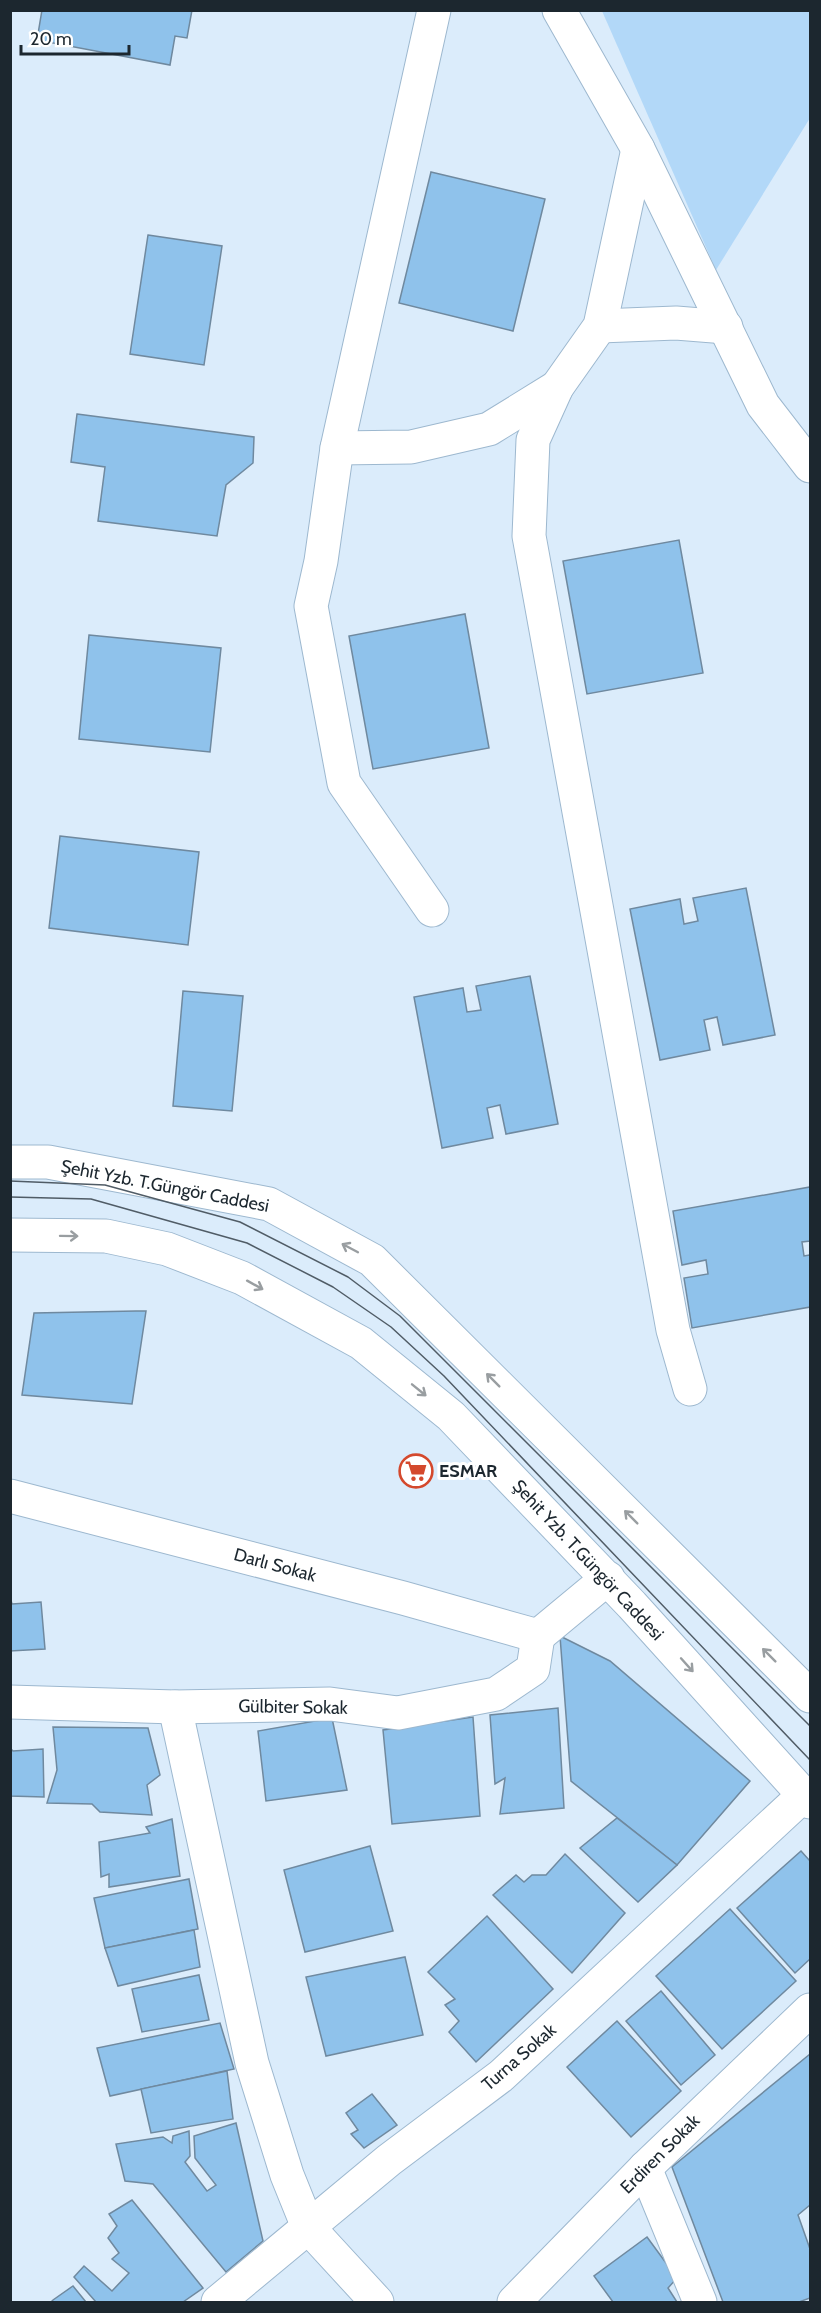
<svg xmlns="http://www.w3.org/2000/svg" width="821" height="2313" font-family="Cabin,sans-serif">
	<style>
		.green { fill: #b2d8f8 }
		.building { fill: #8fc2eb; stroke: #6f899f; stroke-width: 1.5 }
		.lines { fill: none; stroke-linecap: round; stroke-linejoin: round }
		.minor-casing { stroke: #9db8cf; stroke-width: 35 }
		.major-casing { stroke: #9db8cf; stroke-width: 35 }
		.minor { stroke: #fff; stroke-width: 33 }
		.major { stroke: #fff; stroke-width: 33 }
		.tram { stroke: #505c66; stroke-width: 1.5 }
		.oneway { stroke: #999ea1 }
		.labels { text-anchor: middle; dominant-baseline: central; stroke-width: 6; stroke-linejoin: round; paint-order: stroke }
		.street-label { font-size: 18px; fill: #1c272f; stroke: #fff }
		.poi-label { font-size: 18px; font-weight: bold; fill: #1c272f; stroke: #fff; text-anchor: start }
	</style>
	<rect width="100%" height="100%" fill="#dbecfb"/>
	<path class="green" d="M602,11h208v107l-94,152z"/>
	<g class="building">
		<path d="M42,10h150l-5,28 -12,-2 -5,29 -133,-25z"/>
		<path d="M431,172l114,27 -32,132 -114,-28z"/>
		<path d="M148,235l74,11 -18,119 -74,-11z"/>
		<path d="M77,414l177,23 -1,26 -27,22 -9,51 -119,-15 7,-54 -34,-5z"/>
		<path d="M679,540l24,133 -116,21 -24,-133z"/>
		<path d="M465,614l24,134 -116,21 -24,-133z"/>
		<path d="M89,635l132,13 -11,104 -131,-13z"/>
		<path d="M60,836l139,16 -11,93 -139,-17z"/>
		<path d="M746,888l29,147 -52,10 -6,-28 -13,3 6,30 -50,10 -30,-151 50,-10 4,25 14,-3 -5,-23z"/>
		<path d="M530,976l28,148 -52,10 -6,-29 -13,3 6,30 -51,10 -28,-151 49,-9 4,24 14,-2 -5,-24z"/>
		<path d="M183,991l60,5 -11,115 -59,-5z"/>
		<path d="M810,1187v54l-8,1 2,14 6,-1v52l-118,21 -8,-50 24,-4 -2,-14 -24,5 -9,-54z"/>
		<path d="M136,1311h10l-14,93 -110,-9 12,-82z"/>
		<path d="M10,1597l2,7 29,-2 4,47 -35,2z"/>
		<path d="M560,1636l50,25 140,120 -73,84 -106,-84z"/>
		<path d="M558,1708l6,100 -64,6 5,-36 -10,6 -5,-69z"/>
		<path d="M473,1717l7,99 -88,8 -9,-94z"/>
		<path d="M332,1718l15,72 -81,11 -8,-70z"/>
		<path d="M53,1727l95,1 12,47 -13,10 5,30 -52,-3 -8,-8 -45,-1 10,-33z"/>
		<path d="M10,1748l3,3 30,-2 1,48 -34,-1z"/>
		<path d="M617,1818l60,47 -39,37 -58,-54z"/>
		<path d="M172,1819l8,57 -71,11v-13l-8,3 -2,-35 51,-9 -4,-6z"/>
		<path d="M370,1846l23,85 -88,21 -21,-82z"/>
		<path d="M801,1851l9,10v98l-15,14 -58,-65z"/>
		<path d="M565,1854l60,59 -53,60 -79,-78 23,-20 8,7 8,-7h14z"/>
		<path d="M189,1879l9,50 -93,19 -11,-50z"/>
		<path d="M730,1909l66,72 -74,68 -66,-73z"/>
		<path d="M487,1916l66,73 -77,73 -27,-30 10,-11 -14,-16 10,-6 -27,-27z"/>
		<path d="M194,1930l6,37 -82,19 -13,-38z"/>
		<path d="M405,1957l18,78 -97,21 -20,-79z"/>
		<path d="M199,1975l10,45 -67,12 -10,-43z"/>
		<path d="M661,1991l54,64 -34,30 -55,-64z"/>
		<path d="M617,2021l64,70 -50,46 -64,-70z"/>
		<path d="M220,2023l14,46 -124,27 -13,-48z"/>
		<path d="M810,2054v151l-12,10 12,34v49l-11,4h-76l-51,-135z"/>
		<path d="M227,2071l6,48 -82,14 -10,-44z"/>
		<path d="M372,2094l25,31 -33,23 -13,-14 7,-4 -12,-17z"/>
		<path d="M236,2123l27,118 -37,31 -73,-88 -28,-3 -9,-37 47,-7 9,6 1,-7 16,-5 1,25 -5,6 22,29 9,-6 -21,-27 -1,-22z"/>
		<path d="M132,2200l71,88 -20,14h-87l-22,-25 10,-11 28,25 17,-18 -17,-14 7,-6 -11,-15 9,-12 -8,-12z"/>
		<path d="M647,2237l30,41 -9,10 9,14h-64l-19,-26z"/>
		<path d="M73,2286l13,16h-35l2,-2z"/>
	</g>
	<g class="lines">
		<defs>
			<g id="minor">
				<path d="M559,10l79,139 125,256 47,61"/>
				<path d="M638,149l-38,177 -43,61 -24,53 -4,96 144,794 17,59"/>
				<path d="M600,326l76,-3 50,4"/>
				<path d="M337,448l74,-1 78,-18 68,-42"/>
				<path d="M432,910l-88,-127 -33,-177 10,-45 16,-113 97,-438"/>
				<path d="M10,1496l393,102 135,38"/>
				<path d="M538,1636l70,-58"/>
				<path d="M10,1702l165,5 155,-3 68,9 98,-19 37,-25 5,-33"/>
				<path d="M175,1707l77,356 35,112 21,52 69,75"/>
				<path d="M645,2168l55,134"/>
				<path d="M218,2302l171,-142 112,-84 303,-281"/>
				<path d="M514,2302l131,-134 165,-158"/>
			</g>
			<g id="major">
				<path d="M10,1162h38l221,42 103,56 438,436"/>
				<path d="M10,1235l96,1 61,13 75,29 119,65 90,73 181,189 178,197"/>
			</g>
		</defs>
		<use href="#minor" class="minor-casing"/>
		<use href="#major" class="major-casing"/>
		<use href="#minor" class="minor"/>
		<use href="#major" class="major"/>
		<g class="tram">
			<path d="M10,1181l95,4 135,37 108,55 52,39 410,410"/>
			<path d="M10,1197l81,2 156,44 86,44 58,40 53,49 366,384"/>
		</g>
	</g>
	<defs><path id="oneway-shaft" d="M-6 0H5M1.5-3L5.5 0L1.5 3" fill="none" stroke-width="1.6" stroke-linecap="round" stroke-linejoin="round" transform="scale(1.5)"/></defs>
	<g class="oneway">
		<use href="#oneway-shaft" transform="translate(69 1236) rotate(1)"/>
		<use href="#oneway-shaft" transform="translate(350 1248) rotate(-152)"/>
		<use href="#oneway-shaft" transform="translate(255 1285) rotate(29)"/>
		<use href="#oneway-shaft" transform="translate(493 1380) rotate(-135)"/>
		<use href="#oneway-shaft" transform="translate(419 1390) rotate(39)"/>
		<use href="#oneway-shaft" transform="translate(631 1517) rotate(-135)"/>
		<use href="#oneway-shaft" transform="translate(769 1655) rotate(-135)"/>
		<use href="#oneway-shaft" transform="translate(687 1665) rotate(48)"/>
	</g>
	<defs>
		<symbol id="supermarket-ring" viewBox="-11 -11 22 22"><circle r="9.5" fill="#fff" stroke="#d4492d" stroke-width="1.5"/><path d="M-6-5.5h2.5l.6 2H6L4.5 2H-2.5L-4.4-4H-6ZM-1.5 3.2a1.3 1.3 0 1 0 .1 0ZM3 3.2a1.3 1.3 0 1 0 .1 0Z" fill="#d4492d"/></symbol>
	</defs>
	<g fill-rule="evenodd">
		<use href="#supermarket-ring" x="397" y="1452" width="38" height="38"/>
	</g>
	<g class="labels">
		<g class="street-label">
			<text transform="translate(165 1186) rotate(11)">Şehit Yzb. T.Güngör Caddesi</text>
			<text transform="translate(588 1560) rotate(47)">Şehit Yzb. T.Güngör Caddesi</text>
			<text transform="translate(275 1565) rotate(15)">Darlı Sokak</text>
			<text transform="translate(293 1707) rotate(1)">Gülbiter Sokak</text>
			<text transform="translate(519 2057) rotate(-41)">Turna Sokak</text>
			<text transform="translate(660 2154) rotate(-45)">Erdiren Sokak</text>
		</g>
		<g class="poi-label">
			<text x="439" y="1471">ESMAR</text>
		</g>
	</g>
	<rect width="821" height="2313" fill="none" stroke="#1c272f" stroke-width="24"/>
	<path d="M21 45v9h108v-9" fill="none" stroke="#1c272f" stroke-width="3"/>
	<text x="30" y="45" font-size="18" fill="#1c272f" stroke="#ffffff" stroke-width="4.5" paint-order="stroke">20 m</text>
</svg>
